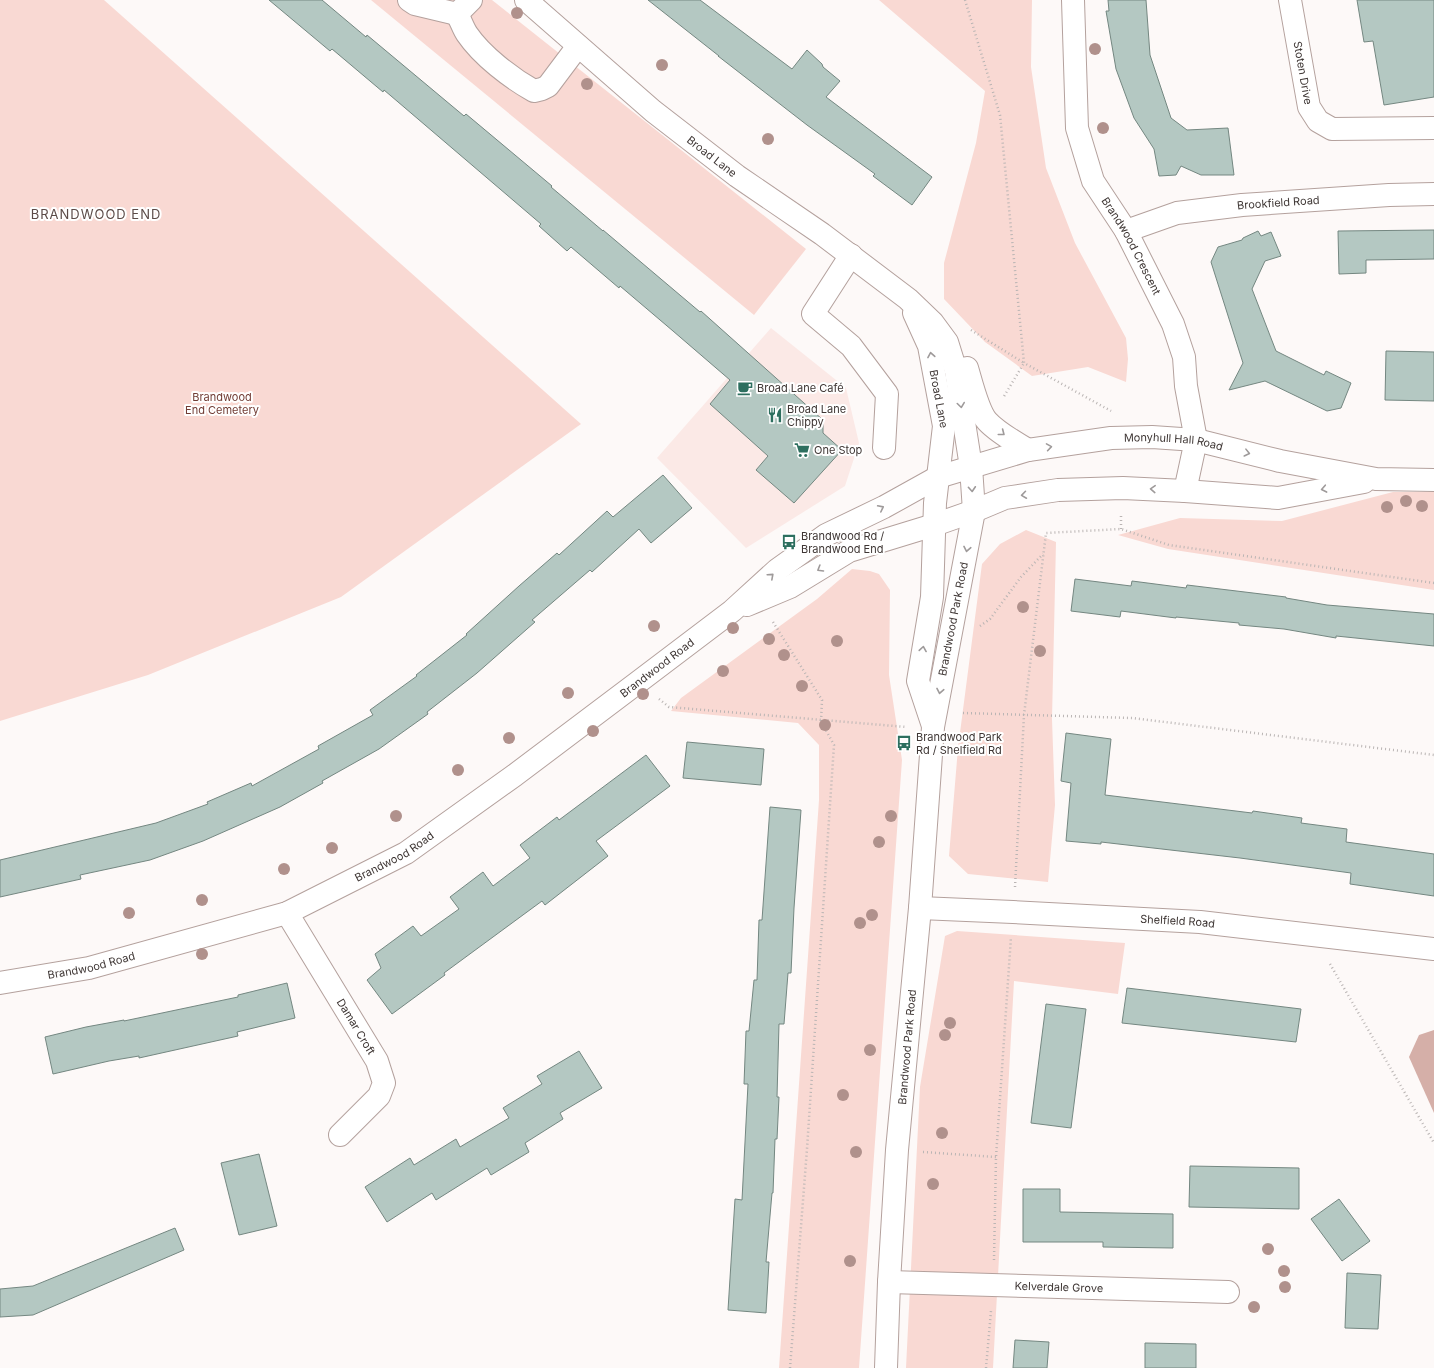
<svg xmlns="http://www.w3.org/2000/svg" width="1434" height="1368" font-family="Inter,sans-serif">
	<style>
		.built { fill: #fbe9e6 }
		.green { fill: #f9d9d3 }
		.water { fill: #d5afa8 }
		.building { fill: #b4c8c2; stroke: #748781 }
		.lines { fill: none; stroke-linecap: round; stroke-linejoin: round }
		.minor-casing { stroke: #b4a19d; stroke-width: 24 }
		.path { stroke: #bab5b4; stroke-width: 2.5; stroke-dasharray: 1 3; stroke-linecap: butt }
		.minor { stroke: #fff; stroke-width: 22 }
		.tree { fill: #b0918c }
		.oneway { stroke: #9e9a9a }
		.labels { text-anchor: middle; dominant-baseline: central; stroke-width: 4; stroke-linejoin: round; paint-order: stroke }
		.street-label { font-size: 11px; fill: #3e3634; stroke: #fff }
		.poi-label { font-size: 11px; fill: #3e3634; stroke: #fff; text-anchor: start }
		.park-label { font-size: 11px; fill: #713c34; stroke: #fff }
		.quarter-label { font-size: 13px; letter-spacing: 1px; fill: #5c4b48; stroke: #fff }
	</style>
	<rect width="100%" height="100%" fill="#fdf9f8"/>
	<path class="built" d="M771,328l75,60 13,55 -14,43 -99,62 -89,-90z"/>
	<g class="green">
		<path d="M0,0h104l477,424 -240,173 -193,78 -148,46z"/>
		<path d="M371,0h121l314,249 -52,66z"/>
		<path d="M879,0h153l-1,67 15,101 29,75 51,95 2,21 -2,23 -38,-15 -56,9 -47,-34 -41,-43v-36l32,-120 9,-52z"/>
		<path d="M1393,492h41v98l-266,-41 -50,-14 62,-17 102,3z"/>
		<path d="M1026,530l30,12 -4,177 3,86 -7,77 -80,-8 -19,-18 9,-108 24,-184 18,-20z"/>
		<path d="M852,569l18,2 9,3 11,16 -1,85 13,85 -43,608h-80l40,-568v-55l-21,-22 -127,-12 10,-13 136,-99z"/>
		<path d="M957,931l168,12 -7,51 -104,-13 -21,387h-87l14,-281 25,-151z"/>
	</g>
	<path class="water" d="M1434,1030v83l-25,-56 10,-22z"/>
	<g class="building">
		<path d="M269,0h53l44,37 1,-2 97,81 2,-2 86,72 -1,1 52,44v-1l97,82 1,-1 122,109v13l19,17 -48,53 -38,-33 12,-14 -58,-52 20,-24 -57,-49 -53,-45 -1,2 -48,-41 -4,4 -28,-25 2,-2 -157,-134 -1,2 -51,-43 -2,2z"/>
		<path d="M648,0h52l92,69 15,-19 15,14 1,3 17,14 -14,16 106,80 -20,28 -39,-29 2,-2 -68,-49 -89,-69h1z"/>
		<path d="M1108,0h38l4,55 21,63 16,12 41,-2 6,47h-33l-20,-9 -5,9 -17,1 -5,-27 -20,-31 -18,-49 -10,-58h3z"/>
		<path d="M1357,0h77v97l-50,8 -11,-64 -9,1z"/>
		<path d="M1434,230v29l-68,1v13l-27,1 -1,-43z"/>
		<path d="M1258,231l3,5 10,-4 10,24 -16,5 -13,28 24,62 48,24 2,-4 25,12 -10,25 -14,3 -62,-30 -36,9 14,-27 -32,-101 7,-15 24,-7 1,-2z"/>
		<path d="M1386,351l48,1v49l-49,-1z"/>
		<path d="M663,475l29,33 -41,35 -12,-14 -47,43 -2,-2 -58,50 3,2 -58,51 -50,39 1,2 -49,35 -57,32 1,2 -43,24 -77,34 -53,19 -70,15 1,4 -81,18v-37l156,-37 52,-19 -1,-2 44,-19 1,3 67,-37 -1,-3 55,-31 -3,-5 47,-34 -1,-1 51,-40 -1,-1 53,-48 38,-33 2,2 48,-44 6,6z"/>
		<path d="M1075,579l56,7 1,-5 54,7 1,-3 99,12v1l41,7 107,9v32l-98,-10v2l-52,-9 -45,-4v-2l-63,-6v1l-55,-7 -1,6 -49,-6z"/>
		<path d="M1066,733l45,6 -6,56 147,18 1,-2 49,7 -1,5 46,6 -1,13 88,12v42l-84,-12 1,-11 -111,-15 -139,-16v2l-35,-3 5,-58 -10,-2z"/>
		<path d="M687,742l77,7 -3,36 -78,-7z"/>
		<path d="M646,755l24,31 -74,55 12,15 -63,49 -3,-4 -98,72 1,2 -53,39 -25,-34 14,-12 -6,-14 38,-28 8,10 38,-27 -9,-12 33,-25 10,14 37,-28 -10,-13 37,-28 2,3z"/>
		<path d="M770,807l31,3 -7,98 -3,65h-3l-4,51h-5l-2,73h2l-2,42h-2l-2,54h-1l-6,69h3l-3,51 -38,-3 7,-111 7,1 6,-116h-4l2,-53h3l5,-51h3l2,-60h3z"/>
		<path d="M287,983l8,35 -58,14 1,4 -99,22v-2l-30,5 -56,13 -8,-37 41,-10 38,-7v1l114,-24v-2z"/>
		<path d="M1127,988l174,21 -5,33 -174,-19z"/>
		<path d="M1046,1004l40,5 -15,119 -40,-5z"/>
		<path d="M579,1051l23,37 -42,25 3,6 -38,24 4,9 -38,23 -4,-7 -51,32 -4,-7 -45,29 -22,-35 45,-29 4,7 42,-26 4,8 49,-29 -6,-10 39,-24 -5,-8z"/>
		<path d="M259,1154l18,72 -38,9 -18,-72z"/>
		<path d="M1190,1166l109,2v41l-110,-2z"/>
		<path d="M1023,1189h37v23l113,2v34l-70,-1v-5h-80z"/>
		<path d="M1339,1199l31,42 -28,20 -31,-42z"/>
		<path d="M175,1228l9,22 -151,65 -33,2v-28l33,-3z"/>
		<path d="M1347,1273l34,2 -3,54 -33,-1z"/>
		<path d="M1015,1340l34,2 -2,26h-34z"/>
		<path d="M1145,1343l51,1v24h-51z"/>
	</g>
	<g class="lines">
		<defs>
			<g id="minor">
				<path d="M409,0l6,4 42,10 14,-14"/>
				<path id="s1" d="M526,0l127,111 84,65 85,58 86,65 25,24 14,19 9,29 15,96 3,44 -41,216 -13,181 -23,242 -8,132 -3,86"/>
				<path id="s2" d="M1073,0l4,128 16,53 33,50 47,93 11,33 2,29 10,54 -11,51"/>
				<path id="s3" d="M1290,0l19,107 9,14 14,8 102,-1"/>
				<path d="M457,14c4,7 6,14 10,20 15,22 44,44 67,57l8,-2 6,-3 30,-40"/>
				<path id="s4" d="M1126,231l51,-18 65,-8 147,-10 45,-1"/>
				<path d="M851,255l-38,59 38,32 36,48 -3,54"/>
				<path id="s5" d="M914,313l15,33 15,80 -9,77 -3,94 -14,84 15,45"/>
				<path d="M967,368c4,13 11,43 20,53 10,11 29,22 41,29"/>
				<path d="M747,605l43,-18 59,-36 85,-26 40,-14 31,-13 53,-8 65,-2 62,3 93,7 86,-16"/>
				<path id="s6" d="M920,908l93,4 187,10 234,27"/>
				<path id="s7" d="M287,913l90,148 7,22 -5,13 -39,39"/>
				<path id="s8" d="M0,983l89,-15 198,-55 119,-60 109,-78 122,-92 95,-72 45,-41 49,-35 58,-28 54,-30 90,-27 83,-12 41,-1 44,3 84,21 96,18 58,1"/>
				<path id="s9" d="M889,1282l339,10"/>
			</g>
		</defs>
		<use href="#minor" class="minor-casing"/>
		<g class="path">
			<path d="M965,0l35,115 24,248 87,48"/>
			<path d="M971,330l53,33 -21,35"/>
			<path d="M1121,529v-16"/>
			<path d="M773,622l49,78 -1,21 13,24 -27,404 -17,219"/>
			<path d="M980,626l10,-7 31,-42 22,-23"/>
			<path d="M659,699l10,8 237,20"/>
			<path d="M963,713l169,5 302,37"/>
			<path d="M1015,887l9,-172 22,-182 75,-4 48,16 265,38"/>
			<path d="M1330,964l104,179"/>
			<path d="M923,1152l73,5"/>
			<path d="M994,1260l2,-103 15,-220"/>
			<path d="M986,1368l5,-57"/>
		</g>
		<use href="#minor" class="minor"/>
	</g>
	<g class="tree">
		<circle cx="517" cy="13" r="6"/>
		<circle cx="1095" cy="49" r="6"/>
		<circle cx="662" cy="65" r="6"/>
		<circle cx="587" cy="84" r="6"/>
		<circle cx="1103" cy="128" r="6"/>
		<circle cx="768" cy="139" r="6"/>
		<circle cx="1406" cy="501" r="6"/>
		<circle cx="1422" cy="506" r="6"/>
		<circle cx="1387" cy="507" r="6"/>
		<circle cx="1023" cy="607" r="6"/>
		<circle cx="654" cy="626" r="6"/>
		<circle cx="733" cy="628" r="6"/>
		<circle cx="769" cy="639" r="6"/>
		<circle cx="837" cy="641" r="6"/>
		<circle cx="1040" cy="651" r="6"/>
		<circle cx="784" cy="655" r="6"/>
		<circle cx="723" cy="671" r="6"/>
		<circle cx="802" cy="686" r="6"/>
		<circle cx="568" cy="693" r="6"/>
		<circle cx="643" cy="694" r="6"/>
		<circle cx="825" cy="725" r="6"/>
		<circle cx="593" cy="731" r="6"/>
		<circle cx="509" cy="738" r="6"/>
		<circle cx="458" cy="770" r="6"/>
		<circle cx="396" cy="816" r="6"/>
		<circle cx="891" cy="816" r="6"/>
		<circle cx="879" cy="842" r="6"/>
		<circle cx="332" cy="848" r="6"/>
		<circle cx="284" cy="869" r="6"/>
		<circle cx="202" cy="900" r="6"/>
		<circle cx="129" cy="913" r="6"/>
		<circle cx="872" cy="915" r="6"/>
		<circle cx="860" cy="923" r="6"/>
		<circle cx="202" cy="954" r="6"/>
		<circle cx="950" cy="1023" r="6"/>
		<circle cx="945" cy="1035" r="6"/>
		<circle cx="870" cy="1050" r="6"/>
		<circle cx="843" cy="1095" r="6"/>
		<circle cx="942" cy="1133" r="6"/>
		<circle cx="856" cy="1152" r="6"/>
		<circle cx="933" cy="1184" r="6"/>
		<circle cx="1268" cy="1249" r="6"/>
		<circle cx="850" cy="1261" r="6"/>
		<circle cx="1284" cy="1271" r="6"/>
		<circle cx="1285" cy="1287" r="6"/>
		<circle cx="1254" cy="1307" r="6"/>
	</g>
	<defs><path id="oneway-chevron" d="M-2-3.5L2.5 0L-2 3.5" fill="none" stroke-width="1.6" stroke-linecap="round" stroke-linejoin="round"/></defs>
	<g class="oneway">
		<use href="#oneway-chevron" transform="translate(931 355) rotate(-100)"/>
		<use href="#oneway-chevron" transform="translate(961 405) rotate(82)"/>
		<use href="#oneway-chevron" transform="translate(1002 433) rotate(38)"/>
		<use href="#oneway-chevron" transform="translate(1049 447) rotate(-9)"/>
		<use href="#oneway-chevron" transform="translate(1247 453) rotate(14)"/>
		<use href="#oneway-chevron" transform="translate(972 489) rotate(86)"/>
		<use href="#oneway-chevron" transform="translate(1153 489) rotate(-177)"/>
		<use href="#oneway-chevron" transform="translate(1324 489) rotate(169)"/>
		<use href="#oneway-chevron" transform="translate(1024 495) rotate(172)"/>
		<use href="#oneway-chevron" transform="translate(881 508) rotate(-27)"/>
		<use href="#oneway-chevron" transform="translate(967 549) rotate(101)"/>
		<use href="#oneway-chevron" transform="translate(820 569) rotate(149)"/>
		<use href="#oneway-chevron" transform="translate(771 576) rotate(-42)"/>
		<use href="#oneway-chevron" transform="translate(923 649) rotate(-81)"/>
		<use href="#oneway-chevron" transform="translate(940 691) rotate(101)"/>
	</g>
	<defs>
		<symbol id="cafe-bare" viewBox="-9 -9 18 18"><path d="M-5.5-4.5H6V0H3Q3 3.5 0 3.5H-2.5Q-5.5 3.5-5.5 0ZM3-3.2v2h1.7v-2ZM-6 4.5H4V6H-6Z" fill="#2d6f5f" stroke="#fff" stroke-width="2.5" paint-order="stroke"/></symbol>
		<symbol id="restaurant-bare" viewBox="-9 -9 18 18"><path d="M-5-6h1v4h1v-4h1v4h1v-4h1v5L-1.5 .5V6h-2V.5L-5-1ZM5-6V6H3V1.5H1.5Q1.5-4 5-6Z" fill="#2d6f5f" stroke="#fff" stroke-width="2.5" paint-order="stroke"/></symbol>
		<symbol id="supermarket-bare" viewBox="-9 -9 18 18"><path d="M-6-5.5h2.5l.6 2H6L4.5 2H-2.5L-4.4-4H-6ZM-1.5 3.2a1.3 1.3 0 1 0 .1 0ZM3 3.2a1.3 1.3 0 1 0 .1 0Z" fill="#2d6f5f" stroke="#fff" stroke-width="2.5" paint-order="stroke"/></symbol>
		<symbol id="bus-bare" viewBox="-9 -9 18 18"><path d="M-5-6H5V4H4V6H2V4H-2V6H-4V4H-5ZM-3.5-4V0h7V-4ZM-3.5 1.2v1.5H-2V1.2ZM2 1.2v1.5H3.5V1.2Z" fill="#2d6f5f" stroke="#fff" stroke-width="2.5" paint-order="stroke"/></symbol>
	</defs>
	<g fill-rule="evenodd">
		<use href="#cafe-bare" x="734" y="377" width="22" height="22"/>
		<use href="#restaurant-bare" x="764" y="404" width="22" height="22"/>
		<use href="#supermarket-bare" x="791" y="439" width="22" height="22"/>
		<use href="#bus-bare" x="778" y="531" width="22" height="22"/>
		<use href="#bus-bare" x="893" y="732" width="22" height="22"/>
	</g>
	<g class="labels">
		<g class="street-label">
			<text stroke="none"><textPath href="#s3" startOffset="74">Stoten Drive</textPath></text>
			<text stroke="none"><textPath href="#s1" startOffset="243">Broad Lane</textPath></text>
			<text stroke="none"><textPath href="#s4" startOffset="156">Brookfield Road</textPath></text>
			<text stroke="none"><textPath href="#s2" startOffset="259">Brandwood Crescent</textPath></text>
			<text stroke="none"><textPath href="#s5" startOffset="90">Broad Lane</textPath></text>
			<text stroke="none"><textPath href="#s8" startOffset="1323">Monyhull Hall Road</textPath></text>
			<text transform="translate(953 619) rotate(-79)">Brandwood Park Road</text>
			<text stroke="none"><textPath href="#s8" startOffset="741">Brandwood Road</textPath></text>
			<text stroke="none"><textPath href="#s8" startOffset="417">Brandwood Road</textPath></text>
			<text stroke="none"><textPath href="#s6" startOffset="258">Shelfield Road</textPath></text>
			<text stroke="none"><textPath href="#s8" startOffset="93">Brandwood Road</textPath></text>
			<text stroke="none"><textPath href="#s7" startOffset="133">Damar Croft</textPath></text>
			<text transform="translate(907 1047) rotate(-85)">Brandwood Park Road</text>
			<text stroke="none"><textPath href="#s9" startOffset="170">Kelverdale Grove</textPath></text>
		</g>
		<g class="poi-label">
			<text x="757" y="388">Broad Lane Café</text>
			<text x="787" y="409">Broad Lane<tspan x="787" dy="13">Chippy</tspan></text>
			<text x="814" y="450">One Stop</text>
			<text x="801" y="536">Brandwood Rd /<tspan x="801" dy="13">Brandwood End</tspan></text>
			<text x="916" y="737">Brandwood Park<tspan x="916" dy="13">Rd / Shelfield Rd</tspan></text>
		</g>
		<g class="park-label">
			<text x="222" y="397">Brandwood<tspan x="222" dy="13">End Cemetery</tspan></text>
		</g>
		<g class="quarter-label">
			<text x="96" y="214">BRANDWOOD END</text>
		</g>
	</g>
</svg>
